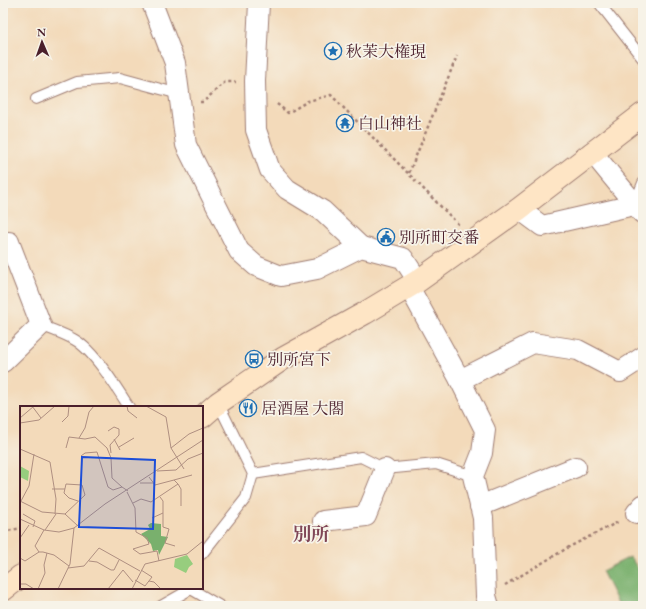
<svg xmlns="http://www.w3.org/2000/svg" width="646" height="609" font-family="'EB Garamond','Noto Serif JP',serif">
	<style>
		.forest { fill: #79b06d; stroke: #62684c }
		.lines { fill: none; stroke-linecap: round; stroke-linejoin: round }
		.lane-casing { stroke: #9e7c72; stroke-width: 12 }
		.street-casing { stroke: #9e7c72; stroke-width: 22 }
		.secondary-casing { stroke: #9e7c72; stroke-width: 24 }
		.path { stroke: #9e7c72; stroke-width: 2.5; stroke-dasharray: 3 3; stroke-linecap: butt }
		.lane { stroke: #fff; stroke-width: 10 }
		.street { stroke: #fff; stroke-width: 20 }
		.secondary { stroke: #fee5c5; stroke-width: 22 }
		.labels { text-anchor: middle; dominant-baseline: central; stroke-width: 3.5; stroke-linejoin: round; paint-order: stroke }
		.poi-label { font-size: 16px; fill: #4a1f2b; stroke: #f7f3e8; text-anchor: start }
		.quarter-label { font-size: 18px; font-weight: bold; fill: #804657; stroke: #f7f3e8 }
		.inset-road { fill: none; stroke: #af8f81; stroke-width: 1 }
		.view { fill: #1d4ed8; fill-opacity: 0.15; stroke: #1d4ed8; stroke-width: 2 }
		.inset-edge { fill: none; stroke: #4a1f2b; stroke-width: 2 }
	</style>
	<rect width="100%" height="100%" fill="#f7f3e8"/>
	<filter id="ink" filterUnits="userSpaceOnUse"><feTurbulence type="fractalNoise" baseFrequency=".025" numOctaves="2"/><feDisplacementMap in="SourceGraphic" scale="8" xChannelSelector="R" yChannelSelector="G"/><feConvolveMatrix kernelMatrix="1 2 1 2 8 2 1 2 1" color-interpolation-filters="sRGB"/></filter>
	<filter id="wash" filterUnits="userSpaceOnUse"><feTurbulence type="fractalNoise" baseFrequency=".012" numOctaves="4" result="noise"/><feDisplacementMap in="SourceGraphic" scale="16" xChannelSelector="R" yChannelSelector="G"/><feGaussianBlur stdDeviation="0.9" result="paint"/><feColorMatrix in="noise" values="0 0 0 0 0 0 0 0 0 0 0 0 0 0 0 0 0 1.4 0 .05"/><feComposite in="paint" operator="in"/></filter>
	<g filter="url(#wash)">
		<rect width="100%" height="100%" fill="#f3daba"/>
		<path class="forest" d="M630,557l13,18v31h-29l4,-3 -16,-32z"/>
	</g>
	<g filter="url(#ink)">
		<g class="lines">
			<defs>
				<g id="lane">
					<path d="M599,3l44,56"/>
					<path d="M36,99l41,-17 43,-4 59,16"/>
					<path d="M634,205l9,-22"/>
					<path d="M41,325c11,5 24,9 34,15 19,11 42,48 54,67"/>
					<path d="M253,474l108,-17 24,12 51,-5 37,12"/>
					<path d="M202,554l44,-56 7,-24 -35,-71"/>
					<path d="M191,588v1l29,17"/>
					<path d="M161,606l30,-17"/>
				</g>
				<g id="street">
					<path d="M152,3l23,60 11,82 53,106 17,15 25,10 36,-7 44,-22 42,11 15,23"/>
					<path d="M259,3l-4,78 1,49 14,40 17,19 36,22 38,36"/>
					<path d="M592,152l50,61"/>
					<path d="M519,209l23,17 92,-21"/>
					<path d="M3,242h6l32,83 -38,37"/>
					<path d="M409,287l51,93 25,50 -3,23 -9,23 10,42 3,78 3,10"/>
					<path d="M460,380l73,-37 45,7 42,22 23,-15"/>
					<path d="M480,506l96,-39"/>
					<path d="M636,513l7,-8"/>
					<path d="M323,521l43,-5 19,-47"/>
				</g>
				<g id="secondary">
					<path d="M202,417l16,-14 66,-45 81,-45 53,-32 101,-72 124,-95"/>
					<path d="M3,590l18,-14"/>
				</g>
			</defs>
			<use href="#lane" class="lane-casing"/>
			<use href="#street" class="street-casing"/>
			<use href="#secondary" class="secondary-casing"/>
			<g class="path">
				<path d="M200,102h3l22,-20h11"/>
				<path d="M277,104l11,9 20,-12 23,-6 128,130"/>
				<path d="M409,173l48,-117"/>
				<path d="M3,532l18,-4"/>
				<path d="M505,585l64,-38 49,-25"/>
			</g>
			<use href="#lane" class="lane"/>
			<use href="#street" class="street"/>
			<use href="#secondary" class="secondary"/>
		</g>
	</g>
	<defs>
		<symbol id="sight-ring" viewBox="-11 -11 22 22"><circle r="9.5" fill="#f7f3e8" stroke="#1f6fb2" stroke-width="1.5"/><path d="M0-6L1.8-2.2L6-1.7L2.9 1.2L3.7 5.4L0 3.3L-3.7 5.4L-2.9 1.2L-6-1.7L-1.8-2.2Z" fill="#1f6fb2"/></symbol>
		<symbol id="temple-ring" viewBox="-11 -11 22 22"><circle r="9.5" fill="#f7f3e8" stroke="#1f6fb2" stroke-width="1.5"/><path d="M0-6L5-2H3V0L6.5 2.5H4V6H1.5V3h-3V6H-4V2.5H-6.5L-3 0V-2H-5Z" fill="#1f6fb2"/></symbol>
		<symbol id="civic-ring" viewBox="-11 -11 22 22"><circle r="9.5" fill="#f7f3e8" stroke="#1f6fb2" stroke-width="1.5"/><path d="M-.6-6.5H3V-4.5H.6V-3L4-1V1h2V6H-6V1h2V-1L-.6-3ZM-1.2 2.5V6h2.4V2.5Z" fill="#1f6fb2"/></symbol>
		<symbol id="bus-ring" viewBox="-11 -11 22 22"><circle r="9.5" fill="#f7f3e8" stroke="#1f6fb2" stroke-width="1.5"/><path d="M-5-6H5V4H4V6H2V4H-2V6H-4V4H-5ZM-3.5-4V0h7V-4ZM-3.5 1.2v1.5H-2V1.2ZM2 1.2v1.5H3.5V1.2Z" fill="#1f6fb2"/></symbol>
		<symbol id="restaurant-ring" viewBox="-11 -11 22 22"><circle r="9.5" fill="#f7f3e8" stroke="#1f6fb2" stroke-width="1.5"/><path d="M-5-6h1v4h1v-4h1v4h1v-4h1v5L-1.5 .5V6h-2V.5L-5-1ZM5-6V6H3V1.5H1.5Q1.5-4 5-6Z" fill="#1f6fb2"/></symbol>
	</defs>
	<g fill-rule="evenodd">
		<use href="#sight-ring" x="323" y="41" width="20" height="20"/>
		<use href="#temple-ring" x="335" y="113" width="20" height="20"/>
		<use href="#civic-ring" x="376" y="227" width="20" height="20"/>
		<use href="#bus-ring" x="244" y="349" width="20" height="20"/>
		<use href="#restaurant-ring" x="238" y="398" width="20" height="20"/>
	</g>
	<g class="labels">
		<g class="poi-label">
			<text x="346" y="51">秋茉大権現</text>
			<text x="358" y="123">白山神社</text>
			<text x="399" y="237">別所町交番</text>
			<text x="267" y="359">別所宮下</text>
			<text x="261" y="408">居酒屋 大閤</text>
		</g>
		<g class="quarter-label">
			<text x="311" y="533">別所</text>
		</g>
	</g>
	<g transform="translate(20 406)">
		<rect width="183" height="183" fill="#f3daba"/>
		<path d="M0,60l9,5 -1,10 -8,-4zM167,149l6,9 -4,3 -3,6 -12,-6 1,-8z" fill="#97cd7e"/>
		<path d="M131,117l10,1v12l7,1 -9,18 -1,-5 -5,1 -2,-7 -10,-10 9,-5 -2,-4z" fill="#79b06d"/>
		<path class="inset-road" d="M12,0l9,12M107,0l1,5 9,7M126,0l20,11 5,31 13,21M0,12l14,-12M42,16l6,-6 1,-10M0,17l19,-3 16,-14M88,25l6,-4 5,2v6l-9,10 1,8M59,32l6,-10 4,-16 5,-6M94,33l6,11M99,41l15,-9M46,42l3,-11 16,2 10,-2 12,11 4,10 1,20 10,9M151,42l18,-14 14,-6M0,43l30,13 6,37 -1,15M61,50l4,-3 12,-1 11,35 5,3 9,-3 6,4M137,65l19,-1 12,-11 15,-6M129,71l6,8 19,-5 4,4 3,5v17M154,74l18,-5M120,77h13M32,83h13M107,86l8,16 1,24 11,6 2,6 -16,5 7,5 17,-3 2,10M140,91l3,4v26l6,2 -4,14 10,3M0,95l22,11 23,2 13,12M1,95l8,-15 5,-32M113,97l8,-4 10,3 27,-18M3,108l12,7 -2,6M45,108l20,-19 -3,-10 -16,-1 -2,9 5,5 9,3M132,112l11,-5M0,113l24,11 15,2 15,-4 31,-24 98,-64M25,124l11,-16M0,132l9,-13M19,146l-4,-6 9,-16M0,152l5,3 14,-9h4l11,3 15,11M69,155l8,1 14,8h3l5,-10M48,162l16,-2 15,-18 41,23M115,174l10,6 7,-9 -11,-7M129,175l5,1 7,7M0,178h6l8,5M18,183l7,-16 -1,-8 3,-12M38,183l12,-25 4,-36M88,183l15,-19 10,12M112,183l13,-25 42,-10 16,-13"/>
		<path class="view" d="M62,51l73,3 -2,69 -74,-2z"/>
		<rect width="183" height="183" class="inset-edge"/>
	</g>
	<rect width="646" height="609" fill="none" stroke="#f7f3e8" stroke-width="16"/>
	<g transform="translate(42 42) rotate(358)" stroke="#f7f3e8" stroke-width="3" paint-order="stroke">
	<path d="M0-3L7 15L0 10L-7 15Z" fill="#4a1f2b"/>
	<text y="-6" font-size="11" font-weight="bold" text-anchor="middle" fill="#4a1f2b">N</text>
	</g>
</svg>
